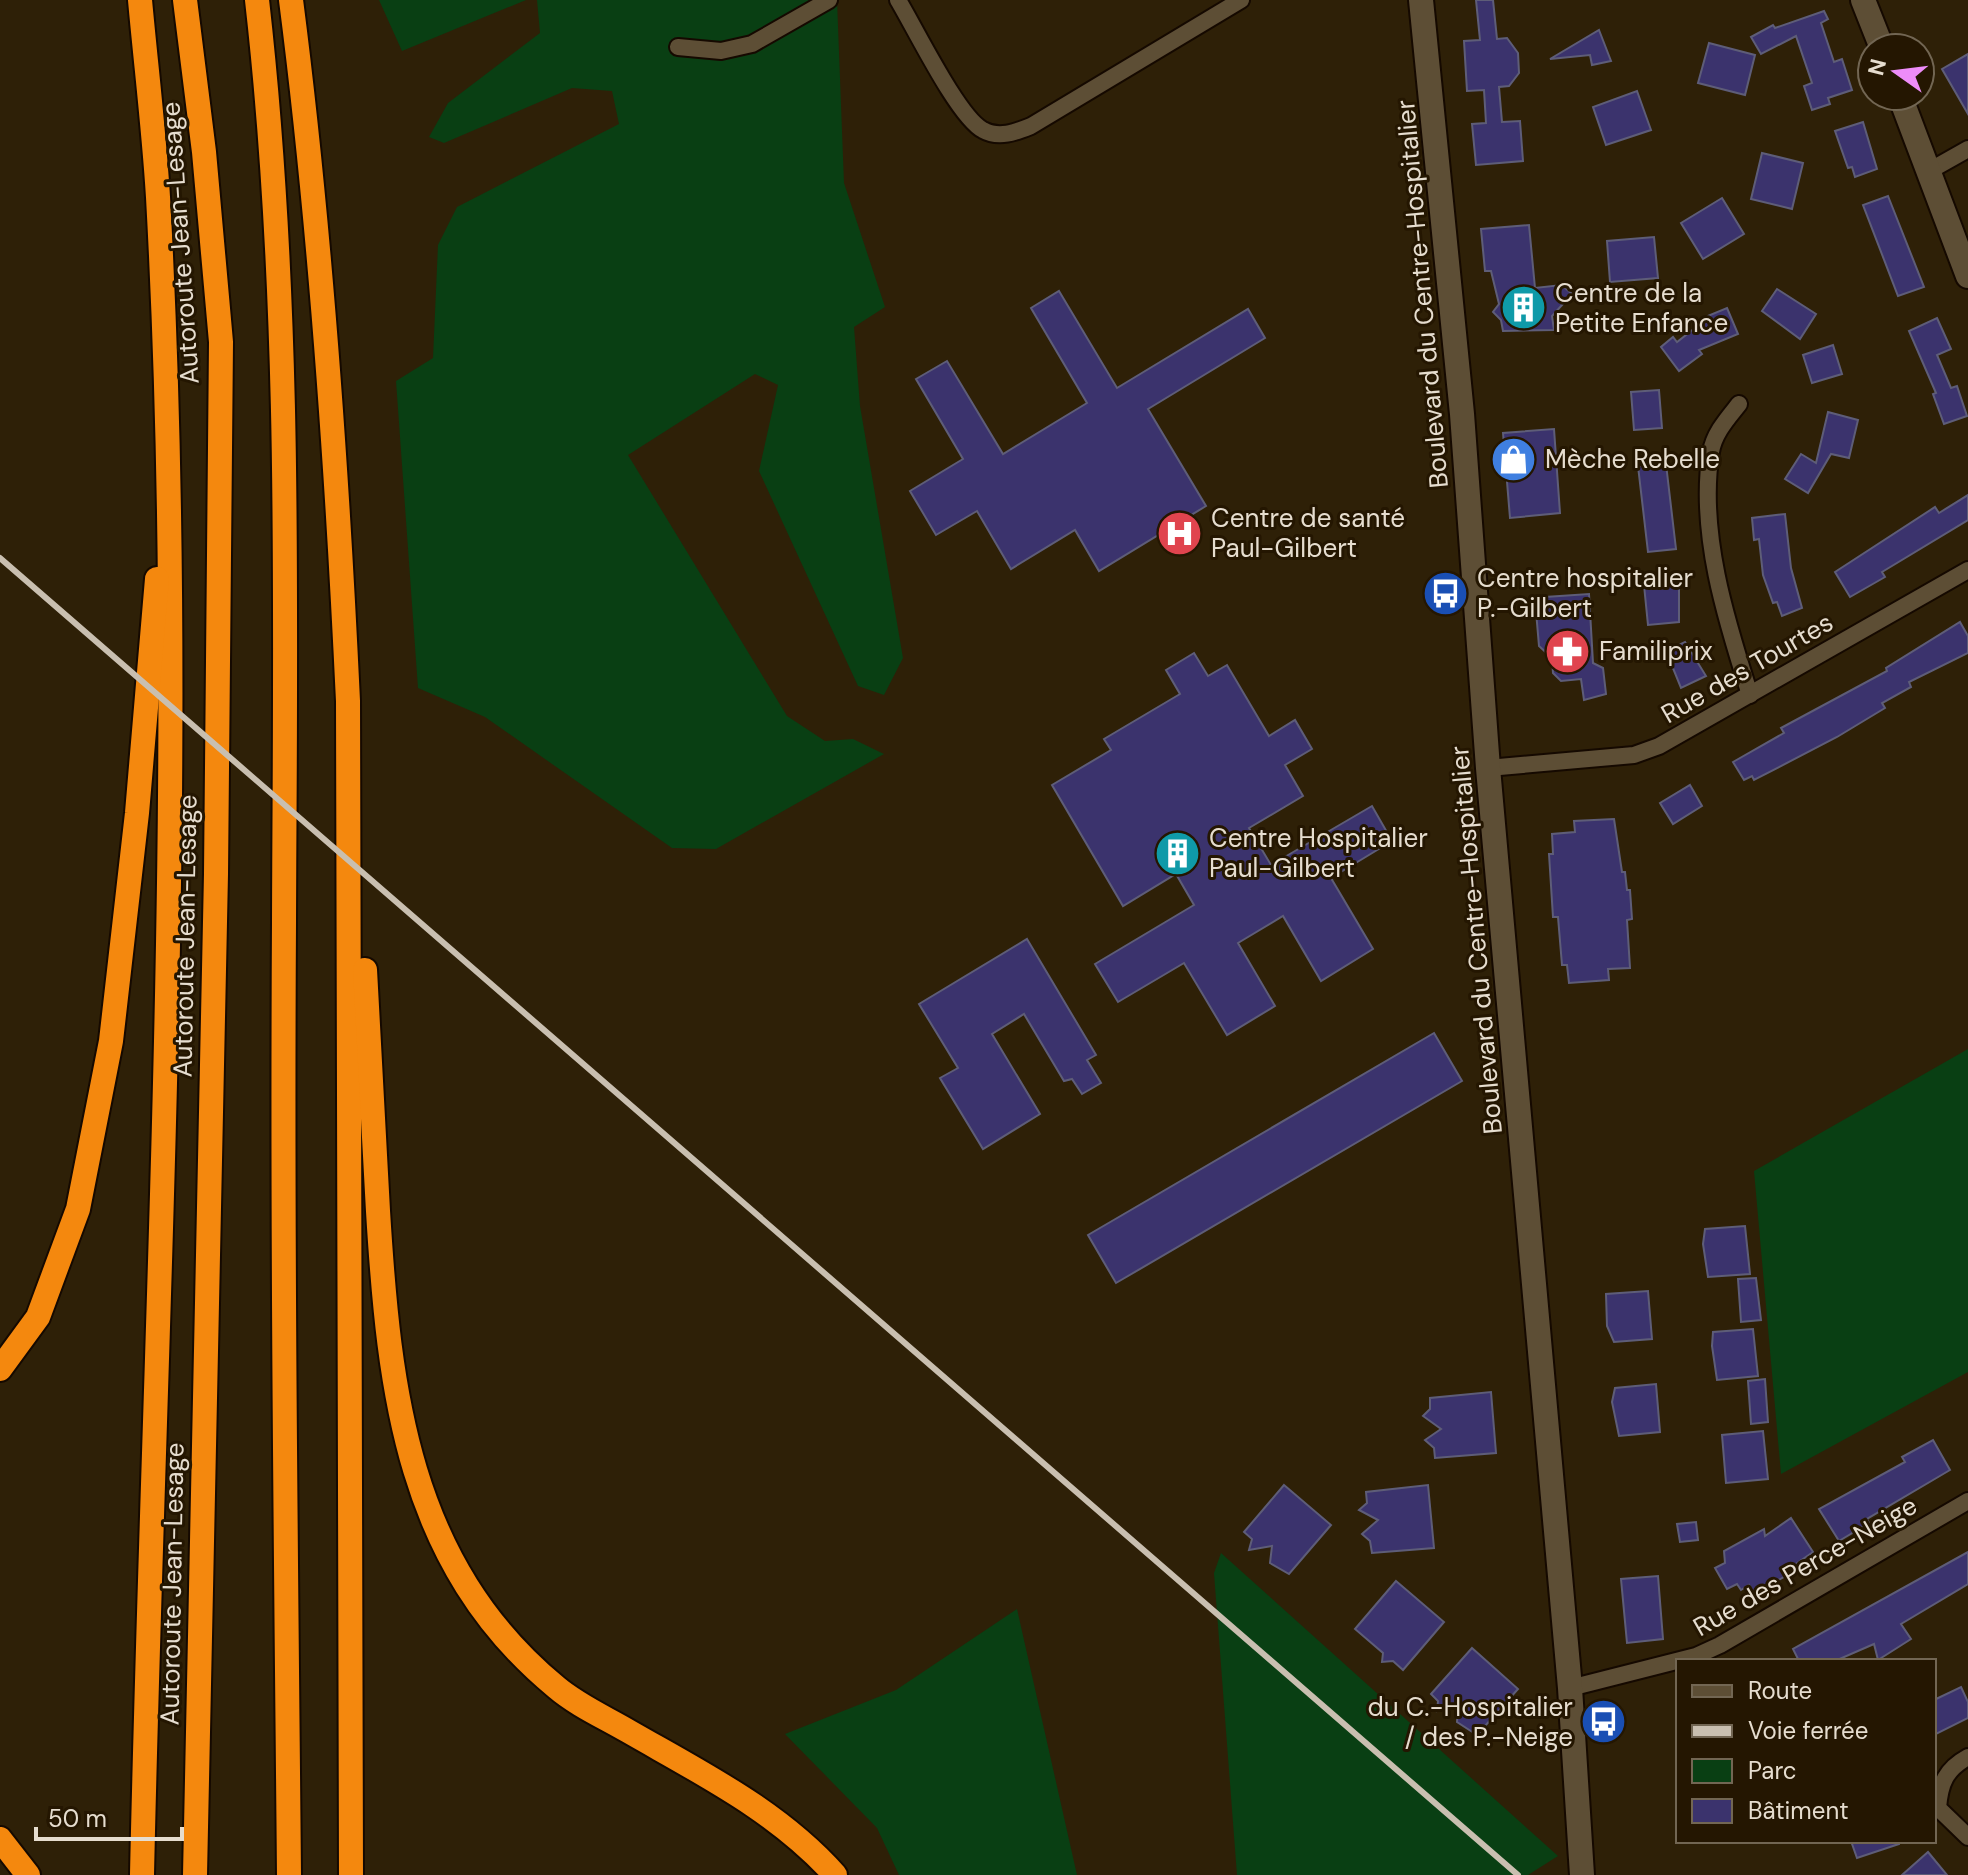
<svg xmlns="http://www.w3.org/2000/svg" width="1968" height="1875" font-family="'DM Sans',sans-serif">
	<style>
		.green { fill: #093f13 }
		.building { fill: #3b336d; stroke: #5e5d78; stroke-width: 2 }
		.lines { fill: none; stroke-linecap: round; stroke-linejoin: round }
		.street-casing { stroke: #150900; stroke-width: 20 }
		.secondary-casing { stroke: #150900; stroke-width: 28 }
		.highway-casing { stroke: #150900; stroke-width: 28 }
		.street { stroke: #5d4e35; stroke-width: 16 }
		.secondary { stroke: #5d4e35; stroke-width: 24 }
		.highway { stroke: #f4880e; stroke-width: 24 }
		.rail { stroke: #c9bfb0; stroke-width: 6 }
		.labels { text-anchor: middle; dominant-baseline: central; stroke-width: 6; stroke-linejoin: round; paint-order: stroke }
		.street-label { font-size: 26px; fill: #e6ddcf; stroke: #241601 }
		.poi-label { font-size: 26px; fill: #e6ddcf; stroke: #241601; text-anchor: start }
	</style>
	<rect width="100%" height="100%" fill="#2e2007"/>
	<g class="green">
		<path d="M379,0h147l-124,51z"/>
		<path d="M537,0h300l7,183 41,124 -31,20 6,79 43,252 -19,37 -26,-9 -99,-215 19,-86 -23,-11 -127,81 159,261 38,25 28,-2 31,15 -168,95 -44,-1 -187,-131 -67,-29 -22,-307 37,-23 5,-113 19,-38 162,-83 -7,-33 -40,-3 -128,55 -15,-6 19,-34 92,-70z"/>
		<path d="M1968,1049v323l-187,102 -27,-303z"/>
		<path d="M1221,1553l337,303 -30,19h-291l-23,-302z"/>
		<path d="M1017,1609l60,266h-178l-22,-47 -92,-94 111,-44z"/>
	</g>
	<g class="building">
		<path d="M1476,0h17l4,39 10,-1 11,15 1,20 -10,13 -10,1 3,35 18,-1 3,40 -47,4 -4,-41 14,-1 -2,-33 -17,1 -3,-50 16,-1z"/>
		<path d="M1824,11l4,8 -7,4 13,39 8,-3 10,31 -24,8 2,6 -18,6 -8,-24 8,-3 -16,-47 -35,18 -10,-17 22,-12 2,3z"/>
		<path d="M1599,30l12,31 -19,4 -2,-10 -40,4z"/>
		<path d="M1709,43l46,12 -10,40 -47,-12z"/>
		<path d="M1968,54v60l-26,-45z"/>
		<path d="M1637,91l14,39 -45,15 -13,-38z"/>
		<path d="M1863,122l14,47 -22,8 -3,-10 -4,1 -13,-37z"/>
		<path d="M1762,153l41,10 -11,46 -41,-10z"/>
		<path d="M1888,196l36,91 -26,9 -35,-91z"/>
		<path d="M1722,198l22,36 -41,25 -22,-36z"/>
		<path d="M1529,225l6,63 27,-3 10,9 -20,22 2,14 -51,1 -2,-11 -8,-8 6,-8 -8,-33h-6l-4,-42z"/>
		<path d="M1654,237l4,41 -48,4 -3,-41z"/>
		<path d="M1777,289l39,25 -16,25 -38,-28z"/>
		<path d="M1059,291l58,97 131,-79 17,29 -117,71 58,97 -107,65 -24,-41 -64,39 -34,-58 -41,24 -26,-44 53,-32 -47,-80 31,-18 56,93 84,-51 -56,-95z"/>
		<path d="M1727,308l11,26 -39,16 3,4 -23,17 -18,-24 12,-10 4,5 23,-18 -2,-4z"/>
		<path d="M1937,318l14,31 -14,6 14,33 6,-2 10,30 -23,8 -11,-30 3,-1 -27,-62z"/>
		<path d="M1833,345l9,29 -30,9 -9,-28z"/>
		<path d="M1659,390l3,38 -28,2 -3,-38z"/>
		<path d="M1828,412l30,8 -9,38 -18,-4 -23,39 -23,-14 16,-25 15,9z"/>
		<path d="M1554,429l6,84 -50,5 -7,-85z"/>
		<path d="M1666,464l10,85 -28,3 -10,-86z"/>
		<path d="M1968,495v25l-86,52 3,5 -35,20 -15,-25 100,-65 4,6z"/>
		<path d="M1785,514l6,54 11,40 -20,8 -5,-14 -4,1 -10,-28 -4,-36 -5,1 -2,-22z"/>
		<path d="M1679,582v40l-31,3 -4,-40z"/>
		<path d="M1589,594l4,69 10,5 3,26 -22,6 -3,-21 -20,2 -8,-8 -1,-15 -13,-12 -3,-35 9,-14z"/>
		<path d="M1960,622l8,14v17l-59,29 2,5 -29,16 3,5 -48,29 -83,43 -2,-4 -8,4 -11,-18 51,-29 -3,-5 106,-57 -1,-3z"/>
		<path d="M1685,642l21,34 -25,12 -15,-37z"/>
		<path d="M1194,653l14,23 19,-11 42,71 26,-16 17,29 -27,16 18,31 -54,32 22,37 101,-59 20,35 -61,37 42,71 -52,32 -38,-65 -45,27 37,63 -48,29 -43,-72 -66,39 -23,-38 99,-59 -18,-31 -53,32 -71,-121 59,-35 -7,-11 76,-45 -14,-24z"/>
		<path d="M1690,785l12,21 -29,18 -13,-21z"/>
		<path d="M1614,819l8,53h3l2,18h3l2,29 -5,1 3,48 -22,1 1,11 -40,3 -2,-18h-5l-4,-48h-5l-4,-63h4l-1,-20 23,-2 -1,-11z"/>
		<path d="M1027,939l69,116 -9,5 14,23 -19,11 -10,-15 -8,2 -40,-67 -32,20 48,80 -57,35 -43,-71 18,-10 -39,-64z"/>
		<path d="M1434,1033l28,48 -346,202 -28,-48z"/>
		<path d="M1745,1226l5,48 -42,3 -5,-33 2,-15z"/>
		<path d="M1756,1278l5,42 -20,2 -3,-43z"/>
		<path d="M1648,1291l4,48 -38,3 -7,-16 -1,-32z"/>
		<path d="M1753,1329l5,47 -41,4 -5,-34 1,-14z"/>
		<path d="M1765,1379l3,43 -17,2 -3,-43z"/>
		<path d="M1656,1384l4,48 -41,4 -7,-34 3,-14z"/>
		<path d="M1491,1392l5,61 -61,5 -1,-10 -9,-8 16,-11 -18,-13 7,-7v-11z"/>
		<path d="M1763,1431l5,48 -42,4 -4,-48z"/>
		<path d="M1933,1440l17,30 -83,49 2,4 -30,18 -20,-32 86,-47 -3,-5z"/>
		<path d="M1284,1485l47,40 -42,49 -19,-11 2,-17 -23,4 3,-11 -8,-7z"/>
		<path d="M1428,1485l6,63 -62,5 -2,-12 -8,-7 16,-14 -19,-10 8,-7 -1,-11z"/>
		<path d="M1791,1518l22,34 -27,19 3,3 -35,20 -5,-9 -8,5 -4,-6 -10,5 -12,-21 10,-5 -1,-12 40,-22 1,7z"/>
		<path d="M1696,1522l2,18 -18,2 -3,-18z"/>
		<path d="M1968,1552v32l-67,40 10,15 -33,21 -4,-16 -39,17h-36l-6,-12z"/>
		<path d="M1658,1576l5,63 -36,4 -6,-64z"/>
		<path d="M1396,1581l48,41 -41,48 -10,-9 -11,1 1,-9 -28,-24z"/>
		<path d="M1472,1648l46,41 -41,46 -20,-13 1,-14 -21,3 1,-10 -7,-7z"/>
		<path d="M1961,1687l7,15v16l-34,17v-35z"/>
		<path d="M1851,1841h48v3l-42,14z"/>
		<path d="M1928,1852l19,23h-45z"/>
	</g>
	<g class="lines">
		<defs>
			<g id="street">
				<path d="M898,0c17,28 60,117 85,130 16,9 33,2 48,-4l210,-126"/>
				<path d="M678,47l43,4 31,-7 77,-44"/>
				<path d="M1929,171l39,-22"/>
				<path d="M1739,404c-11,14 -25,29 -28,48 -13,79 15,168 39,243"/>
				<path d="M1488,768l146,-13 25,-9 309,-176"/>
				<path d="M1570,1688l126,-32 24,-11 248,-144"/>
				<path d="M1968,1757c-22,12 -28,26 -30,51l30,29"/>
			</g>
			<g id="secondary">
				<path d="M1421,0l41,414 26,354 82,920 12,187"/>
				<path d="M1863,0l19,48"/>
				<path d="M1900,96l68,180"/>
			</g>
			<g id="highway">
				<path d="M140,0c6,66 14,131 18,197 31,559 -4,1119 -16,1678"/>
				<path d="M185,0l19,152 17,190 -5,532 -21,1001"/>
				<path d="M257,0c35,307 28,615 27,923 -2,317 2,635 5,952"/>
				<path d="M291,0c30,232 46,467 57,701l3,1174"/>
				<path d="M365,970c4,80 9,160 13,241 11,180 29,353 178,476 21,18 48,30 72,44 73,42 150,80 207,144"/>
				<path d="M0,1369l38,-52 40,-108 33,-168 26,-228 20,-234"/>
				<path d="M0,1839l28,36"/>
			</g>
		</defs>
		<use href="#street" class="street-casing"/>
		<use href="#secondary" class="secondary-casing"/>
		<use href="#highway" class="highway-casing"/>
		<use href="#street" class="street"/>
		<use href="#secondary" class="secondary"/>
		<use href="#highway" class="highway"/>
		<path class="rail" d="M0,558l1518,1317"/>
	</g>
	<defs>
		<symbol id="building-disc" viewBox="-11 -11 22 22"><circle r="9.5" fill="#0f9aa8" stroke="#241601"/><path d="M-4-6H4V6H1V3H-1V6H-4ZM-2.5-4.3h1.7v1.8h-1.7ZM.8-4.3h1.7v1.8H.8ZM-2.5-1h1.7V.8h-1.7ZM.8-1h1.7V.8H.8Z" fill="#fff"/></symbol>
		<symbol id="shop-disc" viewBox="-11 -11 22 22"><circle r="9.5" fill="#3f7fe0" stroke="#241601"/><path d="M-5-2.5h2.3a2.7 3.5 0 0 1 5.4 0H5L5.5 6h-11ZM-1.5-2.5h3a1.5 2.3 0 0 0-3 0Z" fill="#fff"/></symbol>
		<symbol id="hospital-disc" viewBox="-11 -11 22 22"><circle r="9.5" fill="#e0444e" stroke="#241601"/><path d="M-5-5h3v3.5h4V-5h3V5h-3V1.5h-4V5h-3Z" fill="#fff"/></symbol>
		<symbol id="bus-disc" viewBox="-11 -11 22 22"><circle r="9.5" fill="#1a4fb4" stroke="#241601"/><path d="M-5-6H5V4H4V6H2V4H-2V6H-4V4H-5ZM-3.5-4V0h7V-4ZM-3.5 1.2v1.5H-2V1.2ZM2 1.2v1.5H3.5V1.2Z" fill="#fff"/></symbol>
		<symbol id="pharmacy-disc" viewBox="-11 -11 22 22"><circle r="9.5" fill="#e0444e" stroke="#241601"/><path d="M-2-6h4v4h4v4h-4v4h-4v-4h-4v-4h4Z" fill="#fff"/></symbol>
	</defs>
	<g fill-rule="evenodd">
		<use href="#building-disc" x="1498" y="282" width="51" height="51"/>
		<use href="#shop-disc" x="1488" y="434" width="51" height="51"/>
		<use href="#hospital-disc" x="1154" y="508" width="51" height="51"/>
		<use href="#bus-disc" x="1420" y="568" width="51" height="51"/>
		<use href="#pharmacy-disc" x="1542" y="626" width="51" height="51"/>
		<use href="#building-disc" x="1152" y="828" width="51" height="51"/>
		<use href="#bus-disc" x="1578" y="1696" width="51" height="51"/>
	</g>
	<g class="labels">
		<g class="street-label">
			<text transform="translate(180 243) rotate(-94)">Autoroute Jean-Lesage</text>
			<text transform="translate(1422 294) rotate(-95)">Boulevard du Centre-Hospitalier</text>
			<text transform="translate(1747 668) rotate(-30)">Rue des Tourtes</text>
			<text transform="translate(185 936) rotate(-89)">Autoroute Jean-Lesage</text>
			<text transform="translate(1476 940) rotate(-95)">Boulevard du Centre-Hospitalier</text>
			<text transform="translate(1805 1566) rotate(-30)">Rue des Perce-Neige</text>
			<text transform="translate(172 1584) rotate(-89)">Autoroute Jean-Lesage</text>
		</g>
		<g class="poi-label">
			<text x="1555" y="293">Centre de la<tspan x="1555" dy="30">Petite Enfance</tspan></text>
			<text x="1545" y="459">Mèche Rebelle</text>
			<text x="1211" y="518">Centre de santé<tspan x="1211" dy="30">Paul-Gilbert</tspan></text>
			<text x="1477" y="578">Centre hospitalier<tspan x="1477" dy="30">P.-Gilbert</tspan></text>
			<text x="1599" y="651">Familiprix</text>
			<text x="1209" y="838">Centre Hospitalier<tspan x="1209" dy="30">Paul-Gilbert</tspan></text>
			<text x="1573" y="1707" text-anchor="end">du C.-Hospitalier<tspan x="1573" dy="30">/ des P.-Neige</tspan></text>
		</g>
	</g>
	<rect x="1676" y="1659" width="260" height="184" fill="#241601" stroke="#726653" stroke-width="2"/>
	<rect x="1692" y="1685" width="40" height="12" fill="#5d4e35" stroke="#726653" stroke-width="2"/>
	<text x="1748" y="1699" font-size="24" fill="#e6ddcf">Route</text>
	<rect x="1692" y="1725" width="40" height="12" fill="#c9bfb0" stroke="#726653" stroke-width="2"/>
	<text x="1748" y="1739" font-size="24" fill="#e6ddcf">Voie ferrée</text>
	<rect x="1692" y="1759" width="40" height="24" fill="#093f13" stroke="#726653" stroke-width="2"/>
	<text x="1748" y="1779" font-size="24" fill="#e6ddcf">Parc</text>
	<rect x="1692" y="1799" width="40" height="24" fill="#3b336d" stroke="#726653" stroke-width="2"/>
	<text x="1748" y="1819" font-size="24" fill="#e6ddcf">Bâtiment</text>
	<g transform="translate(1896 72) rotate(284)"><circle r="38" fill="#241601" stroke="#726653" stroke-width="2"/>
	<path d="M0-6L14 30L0 20L-14 30Z" fill="#ed8cf9"/>
	<text y="-12" font-size="22" font-weight="bold" text-anchor="middle" fill="#e6ddcf">N</text>
	</g>
	<path d="M36 1827v12h146v-12" fill="none" stroke="#e6ddcf" stroke-width="4"/>
	<text x="48" y="1827" font-size="24" fill="#e6ddcf" stroke="#241601" stroke-width="6" paint-order="stroke">50 m</text>
</svg>
